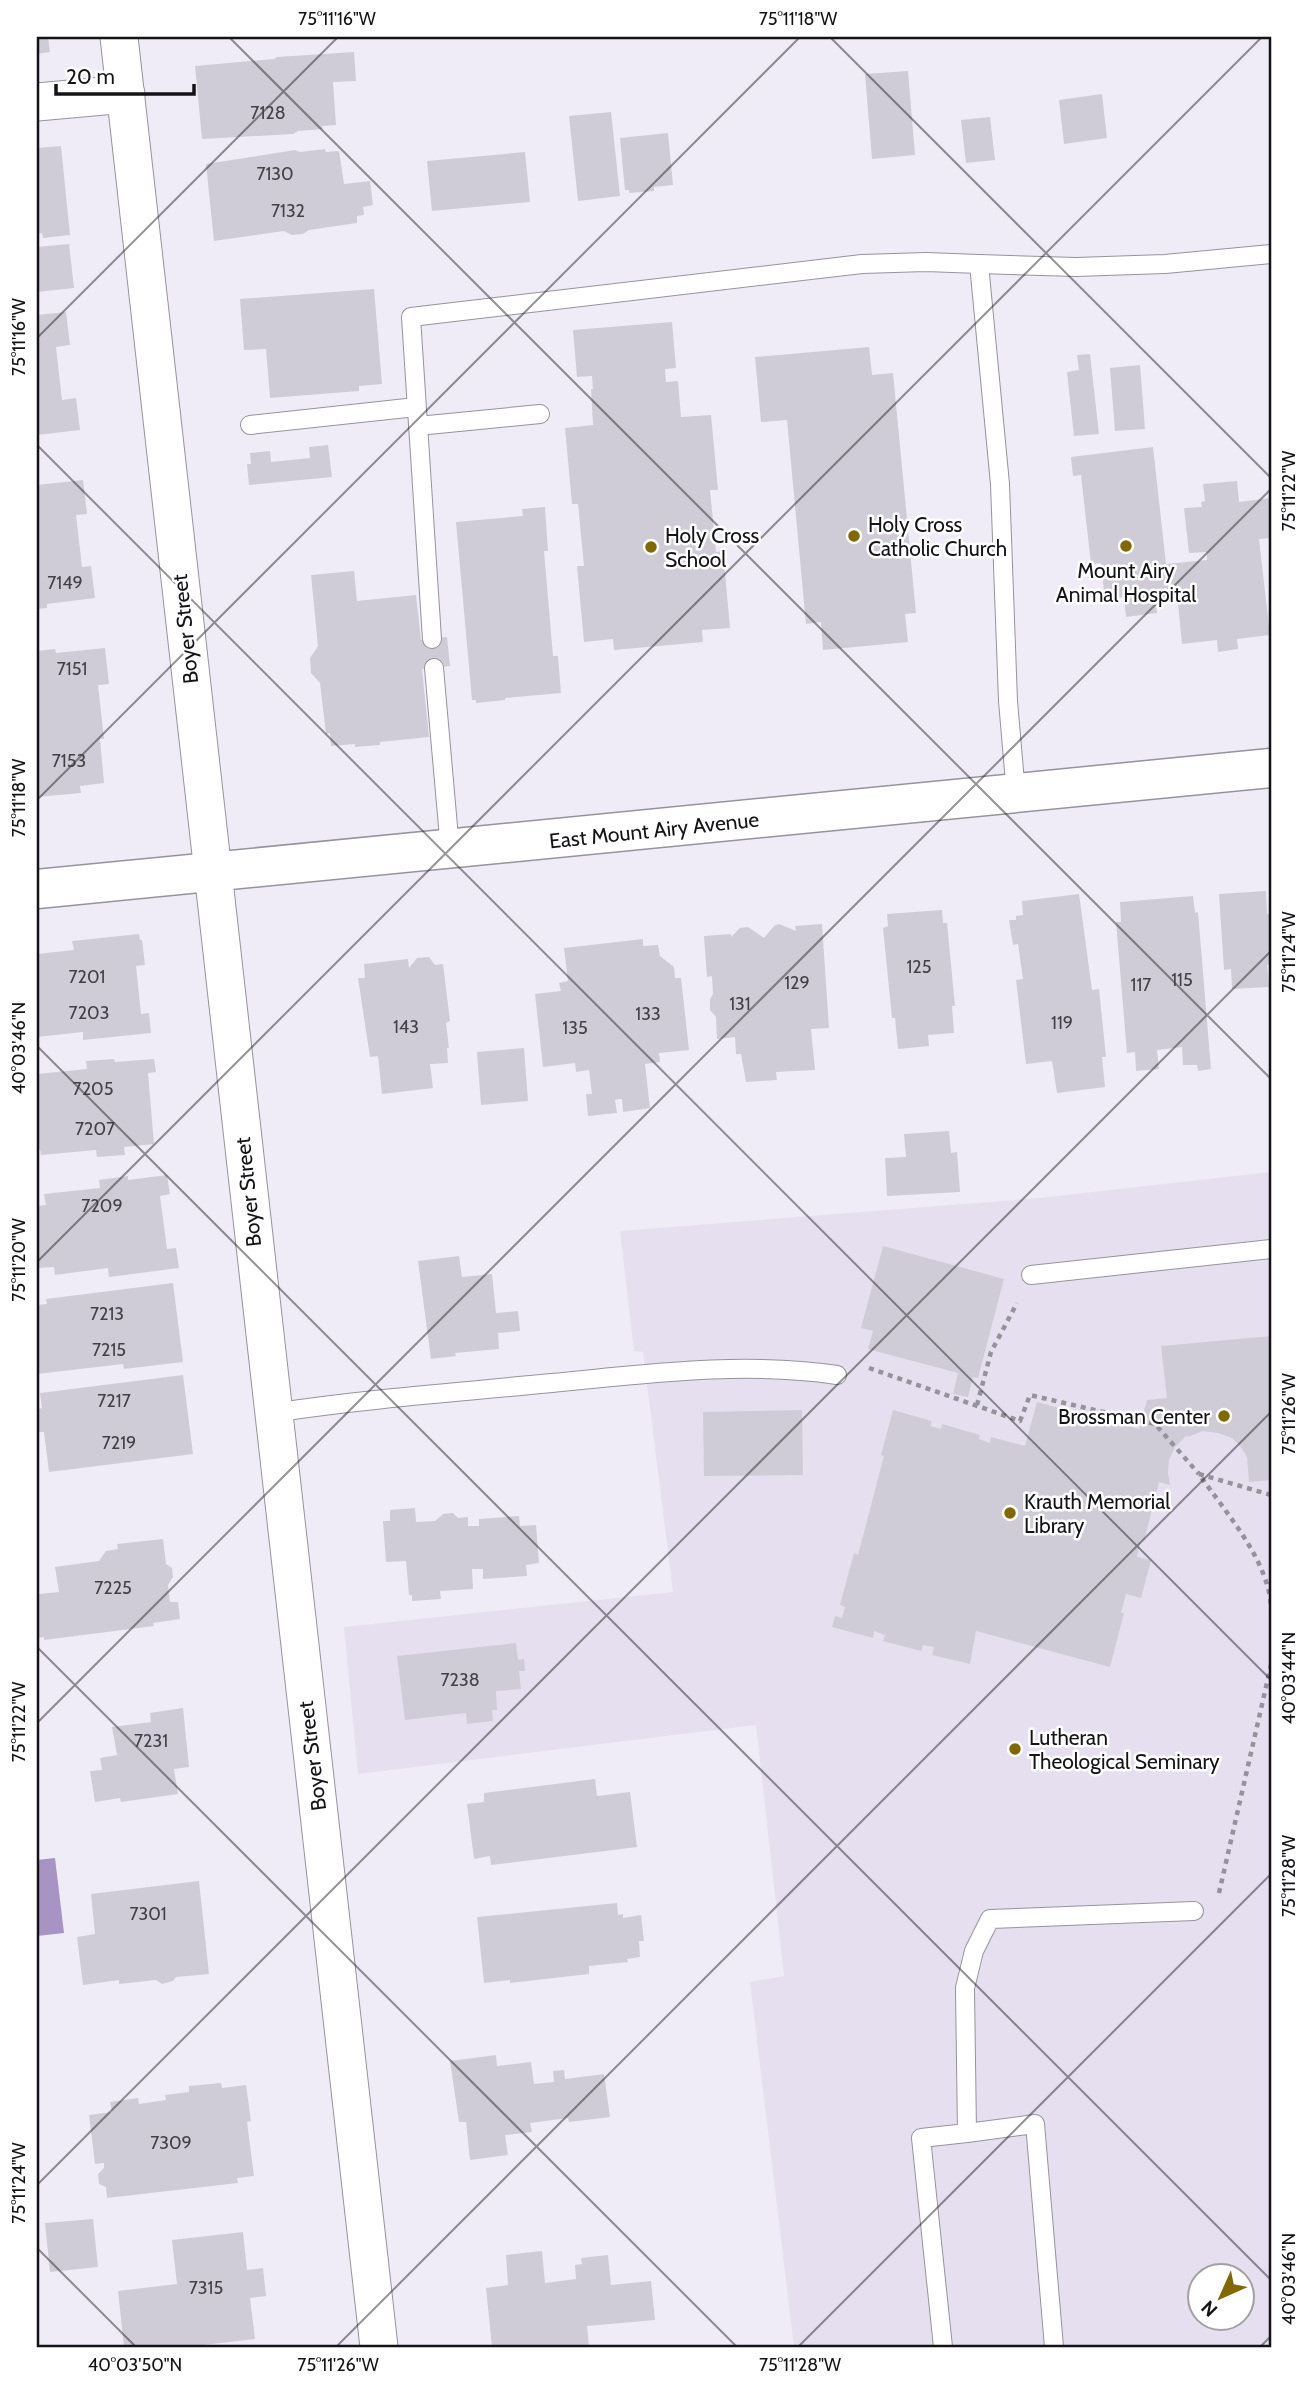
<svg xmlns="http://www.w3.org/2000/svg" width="1308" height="2384" font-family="Cabin,sans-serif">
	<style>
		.built { fill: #e5dff0; fill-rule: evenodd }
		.water { fill: #a794c4 }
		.building { fill: #d0ccd7 }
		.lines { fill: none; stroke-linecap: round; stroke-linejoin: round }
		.lane-casing { stroke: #97939d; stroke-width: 20 }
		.street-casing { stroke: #97939d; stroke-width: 39 }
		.secondary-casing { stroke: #97939d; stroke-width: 41 }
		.path { stroke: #95929a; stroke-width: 4.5; stroke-dasharray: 5 5; stroke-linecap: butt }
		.lane { stroke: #fff; stroke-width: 18 }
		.street { stroke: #fff; stroke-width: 37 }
		.secondary { stroke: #fff; stroke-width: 38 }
		.ticks { fill: none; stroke: #141317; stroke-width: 2; stroke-opacity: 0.45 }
		.poi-dot { fill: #816901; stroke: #fff; stroke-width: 2.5 }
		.labels { text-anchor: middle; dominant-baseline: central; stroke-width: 5; stroke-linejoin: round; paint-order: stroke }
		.number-label { font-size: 18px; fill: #434147 }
		.poi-label { font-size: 21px; fill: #141317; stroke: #fff; text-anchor: start }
		.street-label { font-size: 21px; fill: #141317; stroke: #fff }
		.neatline { fill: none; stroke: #141317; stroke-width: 2.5 }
		.ticks-label { font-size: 18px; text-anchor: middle; fill: #141317 }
	</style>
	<rect width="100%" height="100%" fill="#f0ecf7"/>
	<path class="built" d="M1271,1172v1175h-477l-44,-365 34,-6 -28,-251 -398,49 -14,-147 329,-35 -30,-240 -9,-1 -14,-120 419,-33zM1200,2276h42v42h-42z"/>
	<path class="water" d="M55,1858l9,75 -27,3v-76z"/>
	<g class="building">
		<path d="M37,37h11l2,15 -13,2z"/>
		<path d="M354,52l2,29 -23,1 3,43 -14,1 1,3 -25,2 -5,3 -91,5 -7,-73 79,-7 3,-2z"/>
		<path d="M908,71l7,84 -43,4 -7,-85z"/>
		<path d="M1102,94l5,44 -43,6 -5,-44z"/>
		<path d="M611,112l9,84 -42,5 -9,-85z"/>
		<path d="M990,117l5,43 -29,3 -5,-43z"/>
		<path d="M668,133l5,52 -19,2v4l-25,2v-3h-4l-5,-52z"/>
		<path d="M61,146l9,89 -27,3 -1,-5 -5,1v-86z"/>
		<path d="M325,149l1,3 13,-1 5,33 26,-3 3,24 -10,2 1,8 -7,1v7l-48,7 -6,4 -11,1 -8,-4 -70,10 -8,-77 89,-14 5,2z"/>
		<path d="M525,152l5,50 -98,9 -5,-50z"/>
		<path d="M69,244l5,44 -37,4v-45z"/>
		<path d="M374,289l8,95 -23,2v5l-89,7 -4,-49 -22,1 -4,-51z"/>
		<path d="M66,312l4,33 -14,2 6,53 14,-2 4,32 -43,5v-120z"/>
		<path d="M672,322l4,46 -11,1 1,13 12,-1 3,36 30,-2 7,75h-8l6,62 7,-1 7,77 -28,2 1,12 -89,8 -1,-11 -29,3 -7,-76h7l-6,-62h-6l-7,-76 28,-3 -2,-36h2l-1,-13 -15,1 -4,-47z"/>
		<path d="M869,347l3,28 21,-2 23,240 -11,1 3,28 -85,8 -2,-28 -15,2 -19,-204 -26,2 -6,-65z"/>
		<path d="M1090,354l9,80 -25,2 -7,-64 12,-2 -2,-15z"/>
		<path d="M1140,365l5,64 -30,2 -5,-63z"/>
		<path d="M328,445l4,32 -83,8 -2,-21h4l-1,-11 20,-2 1,11 39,-4 -1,-11z"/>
		<path d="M1153,447l13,117 41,-4v-8l-18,1 -5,-45 18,-1 -1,-5 4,-1 -2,-17 34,-3 2,21 32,-4v40l-12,1 11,96 -33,4 1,10 -20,3 -1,-12 -35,4 -5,-51 -22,3 2,17 -31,4 -2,-20 -19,3 -4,-37 -10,1 -10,-89 -8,1 -2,-19z"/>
		<path d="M83,480l4,34 -11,1 6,52 9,-1 4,32 -48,6v4l-10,1v-124z"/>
		<path d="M545,507l3,44h-4l9,105h5l3,37 -56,5v2l-29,3v-3h-4l-16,-178 67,-6 -1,-7z"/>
		<path d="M354,571l3,30 59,-6 5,45 26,-3 3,29 -28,3 7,68 -49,5v3l-25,2v-3l-24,2 -1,-13 -4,1 -6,-51 -9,-10 -1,-15 8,-12 -7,-71z"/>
		<path d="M105,648l4,36 -11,1 6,54h-4l4,44 -24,3 1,7 -44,4v-146l18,-2 1,4z"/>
		<path d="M1266,891l1,23h4v50l-4,1 2,22 -37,2 -1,-20 -7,1 -5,-76z"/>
		<path d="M1079,894l13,96 7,-1 7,68h-4l3,30 -48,6 -5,-32 -26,3 -10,-84 7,-1 -5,-35 -5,1 -4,-25h7v-4l7,-1 -1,-14z"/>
		<path d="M1193,896l2,17 3,-1 13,157 -13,2 -1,-6h-14l-1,-18 -25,3 2,19 -23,2 -1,-19 -8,1 -11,-131h5l-1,-20z"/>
		<path d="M942,910l1,13h4l8,83h-3l2,27 -26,2 1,11 -31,3 -3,-31h-3l-9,-90 5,-2 -1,-12z"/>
		<path d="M779,924l17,7 -1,-5 27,-2 7,104 -18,1 4,41 -39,2 1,8 -31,2 -5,-28h-5l-1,-17 -18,2 -1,-22 -6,-7v-11l3,-5 -1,-18 -5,1 -3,-41 27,-2v3l9,-9 8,-1 16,11 10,-12z"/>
		<path d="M139,934l1,6h2l3,25 -9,1 5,48 8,-1 2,20 -68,7v-8l-46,5v-83l37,-4 -2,-9z"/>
		<path d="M643,939v7l15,-1 2,11 14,11 1,11h6l8,72 -30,3 1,9 -15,2 5,44 -27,4 -1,-13h-3l-4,1 2,13 -29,3 -2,-22h6l-3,-24 -13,2 -1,-9 -32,4 -8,-73 26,-3 -2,-8 9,-2 -4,-33z"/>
		<path d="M429,957l6,8 8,-1 7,57 -4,2 3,25h-2l1,15 -18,1 3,24 -51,6 -4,-38 -8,1 -12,-79h7l-1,-14 44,-5 1,9 8,-10z"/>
		<path d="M524,1048l4,53 -47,4 -4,-53z"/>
		<path d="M114,1059l1,3 39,-3 2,13 -8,1 6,71 -30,3 1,8 -28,2 -1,-7 -55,5 -1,-6 -3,1v-76l50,-5 -1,-8z"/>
		<path d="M949,1131l2,22 6,-1 3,40 -73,4 -2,-38 21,-1 -2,-23z"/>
		<path d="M167,1175l3,19 -10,2 7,53 9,-1 3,20 -70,9 -1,-9 -53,7 -1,-8 -15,1 -2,-20v-42l9,-1 -2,-11 56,-6 -1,-8 29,-4v4z"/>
		<path d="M883,1246l121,33 -26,99 -5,-1 -5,20 -15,-3 5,-21 -90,-24 5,-18 -12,-3z"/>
		<path d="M459,1256l3,21 30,-3 4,39 22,-2 2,20 -22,2 1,16 -44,4 1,3 -25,3 -13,-98z"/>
		<path d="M173,1283l10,79 -59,7 -1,-5 -86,10v-69l10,-1 -1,-5z"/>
		<path d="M1271,1336v144l-22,2 -2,-25 -6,-10 -9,-9 -14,-5 -15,-2 -15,6 -1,-2 -12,12 -6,13 -1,13 2,12 -11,-3 -15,59 -3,-1 -4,17 14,3 -10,38 -15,-4 -5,19h3l-14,54 -134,-36 -6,33 -38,-9 2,-8 -11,-2 -2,6 -38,-10 2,-6 -11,-4 -1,7 -41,-11 3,-11 7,2 3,-11 -5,-2 14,-52 4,2 26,-99 -3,-1 12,-45 39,11 -2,5 11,3 1,-5 38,11 -1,4 11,4 1,-6 34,9 12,-44 102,27 8,-29 20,-2 -6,-52z"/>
		<path d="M183,1375l10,79 -144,18 -5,-40h-7v-23l5,-1 -2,-15z"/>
		<path d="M802,1410l1,65 -99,1 -1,-64z"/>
		<path d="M415,1508l1,14 19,-1 8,-7 10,-1 5,5 10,-1v9h11v-7l40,-3 1,10 16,-1 3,38 -13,2 1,11 -44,3v-10h-11l1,20 -33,2 1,8 -29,2v-6h-3l-3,-34 -20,1 -3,-41h7v-11z"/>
		<path d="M163,1539l3,25 6,4 1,9 -5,8 2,17h8l2,17 -27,4 1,3 -110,14v-3l-6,1 -1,-41 2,-3 20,-2 -4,-25 44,-6 7,-10 12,-2 -1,-5z"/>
		<path d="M516,1643l2,17 6,-1 1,12h-6l2,18 -25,2 1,19h-5l1,11 -26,3 -1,-11 -61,7 -8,-64z"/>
		<path d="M183,1708l6,59 -15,2 4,25 -57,8 -1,-4 -25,4 -5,-31 12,-1 -2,-12 17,-3 -5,-28 39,-5 -1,-9z"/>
		<path d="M595,1779l2,17 33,-4 7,55 -146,18 -1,-9 -16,3 -7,-55 17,-2v-9z"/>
		<path d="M199,1881l10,93 -33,3 -3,4 -11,3 -6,-4 -37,4v-4l-36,5 -6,-48 18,-3 -4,-40z"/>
		<path d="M617,1903l1,12 5,-1v4l18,-3 3,26h-5l1,16 -13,2 1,3 -39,4v8l-79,9v-3l-26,3 -7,-66z"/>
		<path d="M496,2055l1,11 34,-4 3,22 20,-2 -1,-11 11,-1 1,9 39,-5 6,43 -41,5 -1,-4 -38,5 2,9 -27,3 3,20 -38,5 -4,-38h-7l-9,-61z"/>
		<path d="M221,2083l1,5 24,-3 5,36 -4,1 7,54 -17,2 1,5 -131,15 -1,-11 -7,-3 -1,-10 6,-6v-5l-9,1 -6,-49 23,-3 -2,-10 28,-4 1,6 27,-4 -1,-5 24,-3v-6z"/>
		<path d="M93,2219l5,48 -48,5 -5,-49z"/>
		<path d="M243,2232l4,38 16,-2 3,28 -16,2 5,41 -69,8h-62l-6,-56 59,-7 -5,-44z"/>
		<path d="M542,2251l3,32 31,-4 -1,-14 7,-1 -1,-6 27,-3 3,30 40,-4 4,39 -68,6 2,21h-97l-6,-59 22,-3 -2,-30z"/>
	</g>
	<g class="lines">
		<defs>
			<g id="lane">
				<path d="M979,264l97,3 89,-3 106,-10"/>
				<path d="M250,425l166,-18"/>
				<path d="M418,426l122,-12"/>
				<path d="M432,639l-21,-322 451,-53 64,-2 53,2 21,220 8,217 8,93"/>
				<path d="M434,668l16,181"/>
				<path d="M1031,1275l240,-26"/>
				<path d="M272,1413c93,-14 186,-21 280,-30 94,-9 191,-22 285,-8"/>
				<path d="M967,2133l68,-9 19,223"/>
				<path d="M943,2347l-22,-209 46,-5 -2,-145 9,-37 16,-32 204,-8"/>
			</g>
			<g id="street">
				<path d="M119,37l260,2310"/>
				<path d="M37,102l89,-8"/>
			</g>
			<path id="secondary" d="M37,889l1234,-121"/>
		</defs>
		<use href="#lane" class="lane-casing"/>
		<use href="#street" class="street-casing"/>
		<use href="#secondary" class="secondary-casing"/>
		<g class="path">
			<path d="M869,1368l151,53 10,-26 125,29 44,50"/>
			<path d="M977,1405l14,-53 26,-49"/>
			<path d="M1271,1495l-72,-21c26,38 71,87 72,135"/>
			<path d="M1219,1893l52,-228"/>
		</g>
		<use href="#lane" class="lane"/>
		<use href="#street" class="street"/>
		<use href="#secondary" class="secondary"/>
	</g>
	<path class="ticks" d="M229,37l1042,1042M830,37l441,441M37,338l301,-301M37,445l1234,1235M37,800l763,-763M37,1046l1234,1234M37,1262l1225,-1225M37,1647l700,700M37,1723l1234,-1234M37,2185l1234,-1234M37,2248l99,99M336,2347l935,-935M798,2347l473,-473M1260,2347l11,-11"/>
	<g class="poi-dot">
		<circle cx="854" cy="536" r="7"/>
		<circle cx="1126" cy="546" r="7"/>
		<circle cx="651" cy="547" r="7"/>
		<circle cx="1224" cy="1416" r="7"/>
		<circle cx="1010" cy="1513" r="7"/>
		<circle cx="1015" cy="1749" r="7"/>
	</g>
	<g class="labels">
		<g class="number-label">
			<text x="268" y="113">7128</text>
			<text x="275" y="174">7130</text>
			<text x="288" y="211">7132</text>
			<text x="65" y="583">7149</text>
			<text x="72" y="669">7151</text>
			<text x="69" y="761">7153</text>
			<text x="919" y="967">125</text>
			<text x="87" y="977">7201</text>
			<text x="1182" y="980">115</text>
			<text x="797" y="983">129</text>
			<text x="1141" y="985">117</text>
			<text x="740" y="1004">131</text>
			<text x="89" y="1013">7203</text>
			<text x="648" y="1014">133</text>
			<text x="1062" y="1023">119</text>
			<text x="406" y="1027">143</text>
			<text x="575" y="1028">135</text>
			<text x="93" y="1089">7205</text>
			<text x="95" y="1129">7207</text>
			<text x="102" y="1206">7209</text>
			<text x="107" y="1314">7213</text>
			<text x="109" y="1350">7215</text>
			<text x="114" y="1401">7217</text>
			<text x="119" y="1443">7219</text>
			<text x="113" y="1588">7225</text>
			<text x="460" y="1680">7238</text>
			<text x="151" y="1741">7231</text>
			<text x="148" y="1914">7301</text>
			<text x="171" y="2143">7309</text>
			<text x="206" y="2288">7315</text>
		</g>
		<g class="poi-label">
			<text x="868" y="524">Holy Cross<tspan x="868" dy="24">Catholic Church</tspan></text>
			<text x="665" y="535">Holy Cross<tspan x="665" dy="24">School</tspan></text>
			<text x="1126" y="570" text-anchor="middle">Mount Airy<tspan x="1126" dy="24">Animal Hospital</tspan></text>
			<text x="1210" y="1416" text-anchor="end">Brossman Center</text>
			<text x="1024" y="1501">Krauth Memorial<tspan x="1024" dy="24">Library</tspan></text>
			<text x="1029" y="1737">Lutheran<tspan x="1029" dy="24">Theological Seminary</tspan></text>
		</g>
		<g class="street-label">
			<text transform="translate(185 629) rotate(-96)">Boyer Street</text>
			<text transform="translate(654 830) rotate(-6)">East Mount Airy Avenue</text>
			<text transform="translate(248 1192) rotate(-96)">Boyer Street</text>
			<text transform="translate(312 1756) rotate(-97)">Boyer Street</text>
		</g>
	</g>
	<rect width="1308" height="2384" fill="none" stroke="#ffffff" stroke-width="77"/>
	<g transform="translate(1221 2297) rotate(225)"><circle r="33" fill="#ffffff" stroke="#a1a1a2" stroke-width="2"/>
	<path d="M0-5L12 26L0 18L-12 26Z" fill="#816901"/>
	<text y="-10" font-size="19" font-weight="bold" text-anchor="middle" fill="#141317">N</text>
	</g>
	<path d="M56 84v10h138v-10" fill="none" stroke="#141317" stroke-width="3.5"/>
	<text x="66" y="84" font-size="21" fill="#141317" stroke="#ffffff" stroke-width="5" paint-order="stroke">20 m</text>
	<rect x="38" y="38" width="1232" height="2308" class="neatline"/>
	<g class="ticks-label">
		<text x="337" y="25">75°11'16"W</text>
		<text x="798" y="25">75°11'18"W</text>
		<text transform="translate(19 337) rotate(-90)" y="6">75°11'16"W</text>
		<text transform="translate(1289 491) rotate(-90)" y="6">75°11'22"W</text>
		<text transform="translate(19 798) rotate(-90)" y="6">75°11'18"W</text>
		<text transform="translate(1289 952) rotate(-90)" y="6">75°11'24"W</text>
		<text transform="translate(19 1048) rotate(-90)" y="6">40°03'46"N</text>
		<text transform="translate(19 1260) rotate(-90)" y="6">75°11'20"W</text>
		<text transform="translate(1289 1414) rotate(-90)" y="6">75°11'26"W</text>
		<text transform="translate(1289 1678) rotate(-90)" y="6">40°03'44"N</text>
		<text transform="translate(19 1722) rotate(-90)" y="6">75°11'22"W</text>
		<text transform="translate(1289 1876) rotate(-90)" y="6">75°11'28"W</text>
		<text transform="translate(19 2183) rotate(-90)" y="6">75°11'24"W</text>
		<text transform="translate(1289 2279) rotate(-90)" y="6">40°03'46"N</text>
		<text x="135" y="2371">40°03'50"N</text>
		<text x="338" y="2371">75°11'26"W</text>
		<text x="800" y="2371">75°11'28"W</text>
	</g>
</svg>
